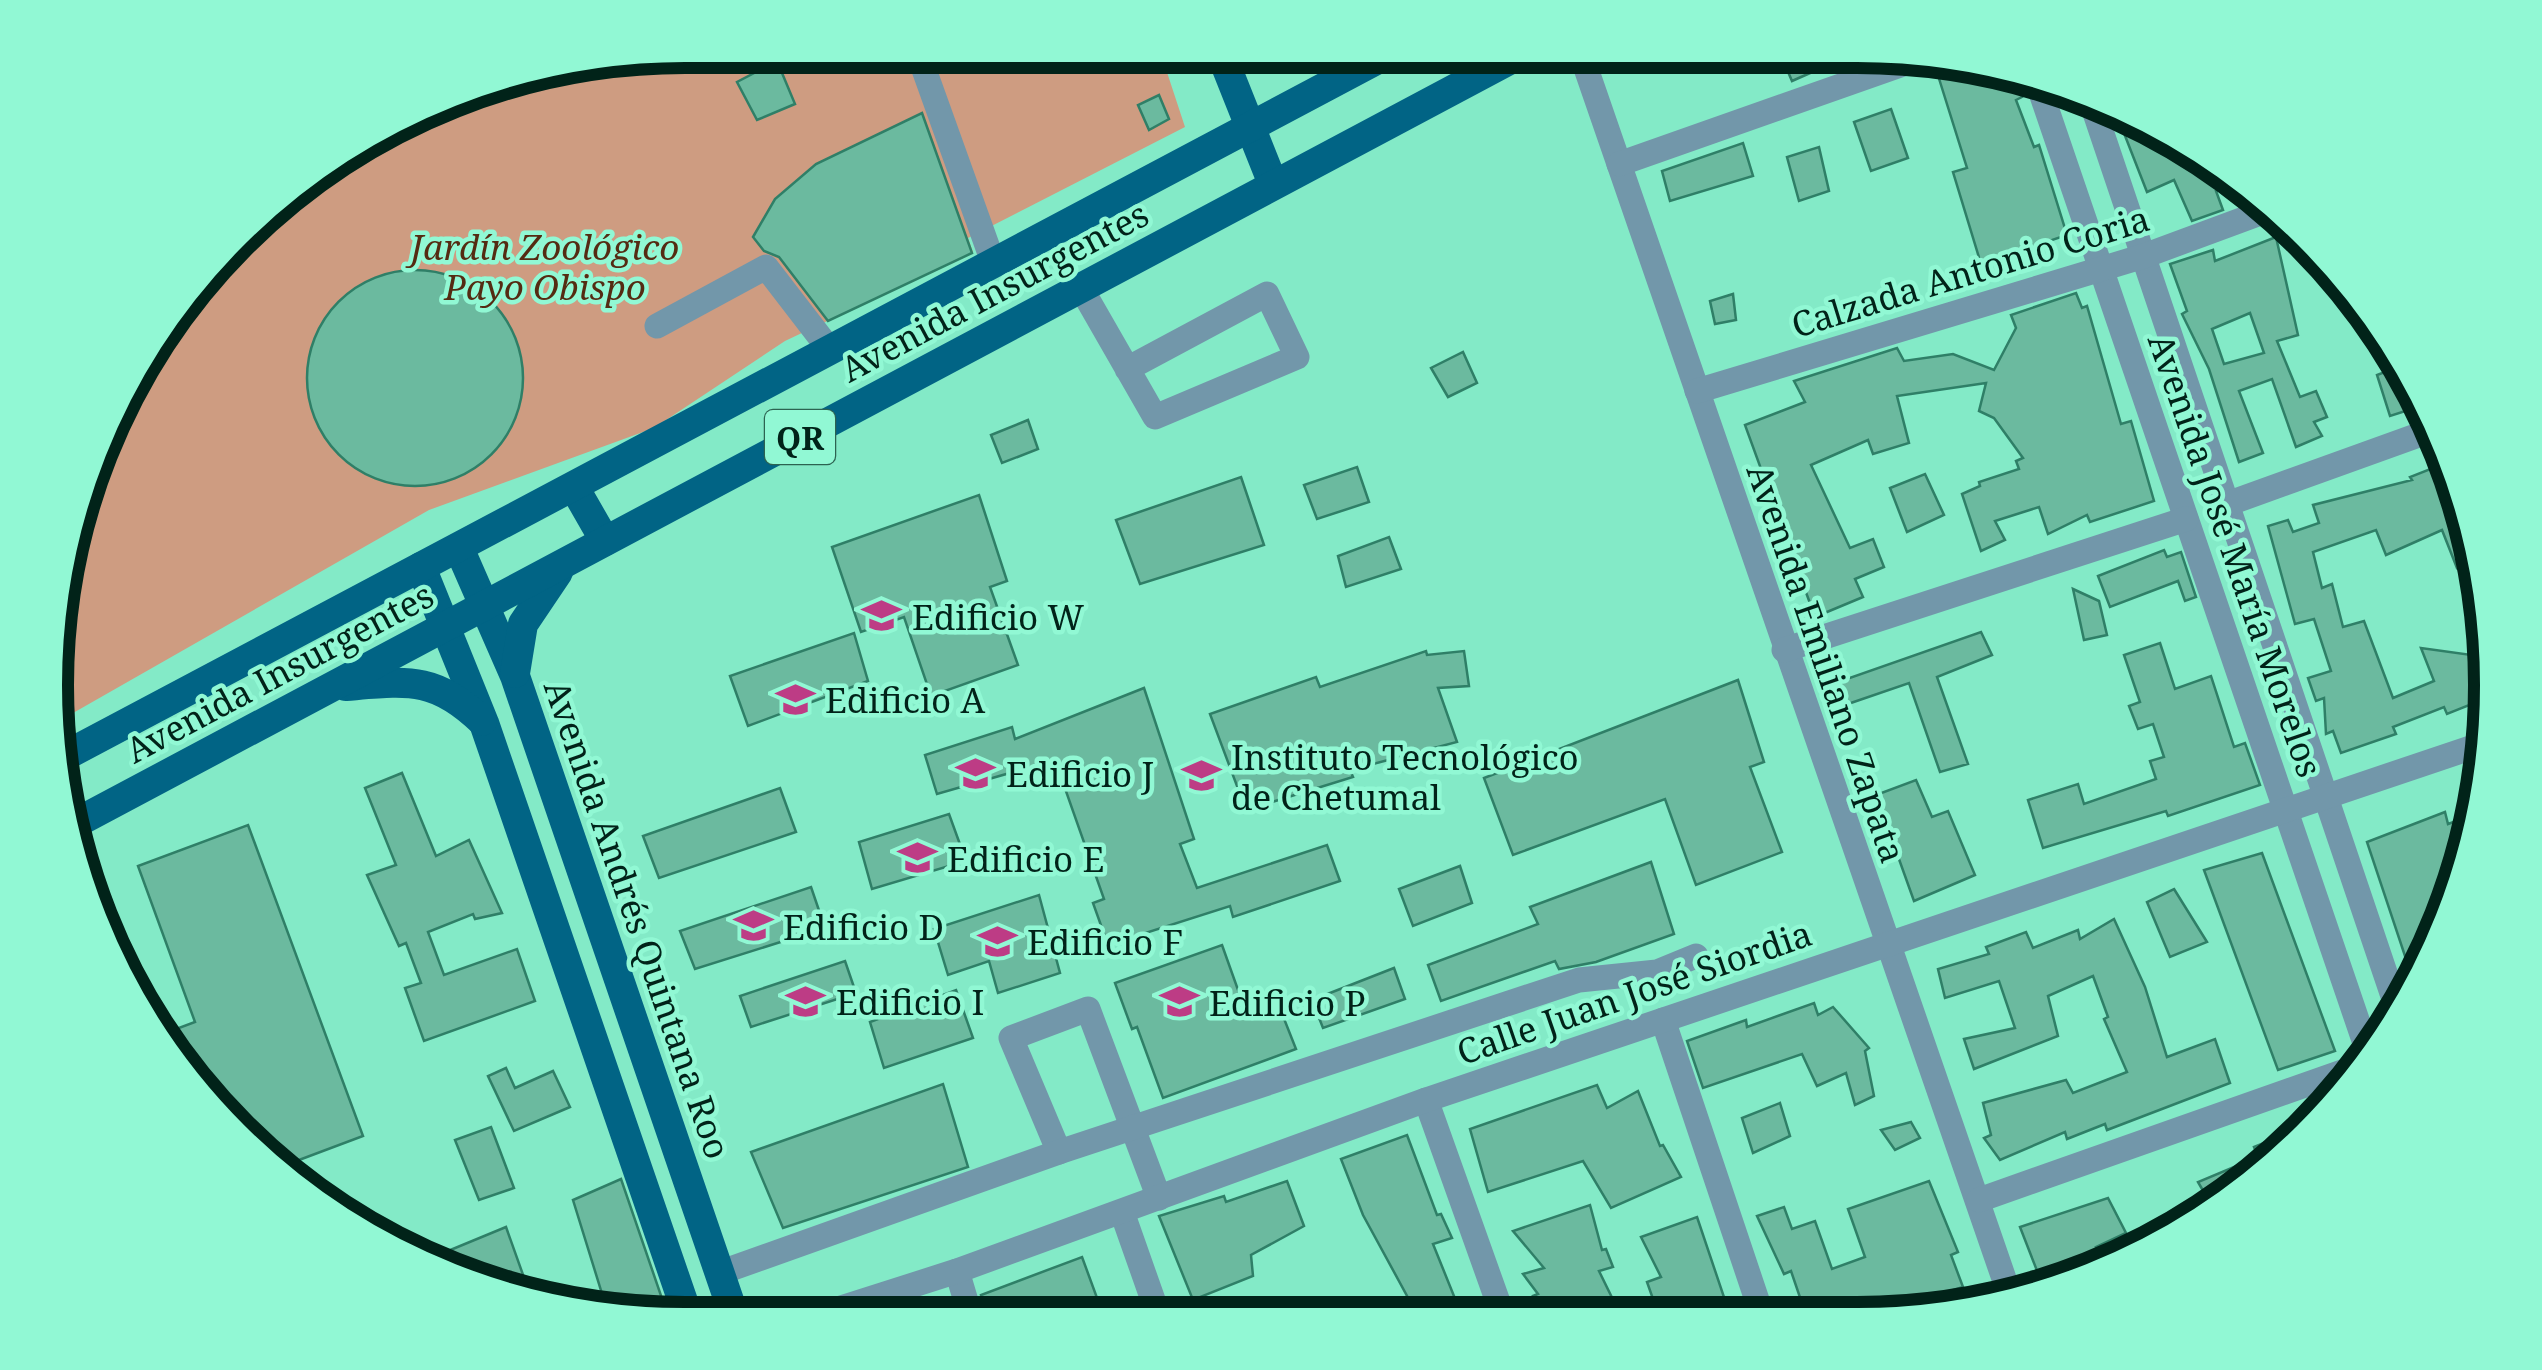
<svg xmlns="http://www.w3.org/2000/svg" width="2542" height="1370" font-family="'Noto Serif',serif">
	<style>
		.green { fill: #ce9c81 }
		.building { fill: #6bba9f; stroke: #2f7f67; stroke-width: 2.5; fill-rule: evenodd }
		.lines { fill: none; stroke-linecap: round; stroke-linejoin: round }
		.minor { stroke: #7297aa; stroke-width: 25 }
		.major { stroke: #016485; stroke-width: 30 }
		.labels { text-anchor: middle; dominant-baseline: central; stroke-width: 9; stroke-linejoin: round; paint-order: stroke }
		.shield { fill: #91f8d4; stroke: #2c6351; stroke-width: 2.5 }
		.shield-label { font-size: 32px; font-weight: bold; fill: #012319 }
		.park-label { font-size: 35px; font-style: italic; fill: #542b12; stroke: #91f8d4 }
		.street-label { font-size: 35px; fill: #012319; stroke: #91f8d4 }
		.poi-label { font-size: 35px; fill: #012319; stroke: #91f8d4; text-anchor: start }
		.rim { fill: none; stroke: #012319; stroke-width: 12 }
	</style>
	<rect width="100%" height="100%" fill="#83eac7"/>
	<path class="green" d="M685,50l475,1 25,76 -217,111 5,14 -188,89 -131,87 -225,82 -377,215 19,-204 86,-188 141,-151 182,-98z"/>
	<g class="building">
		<path d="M1779,51h81l-68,30z"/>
		<path d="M1942,59l69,11 11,27 -6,3 18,47 5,-2 28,90 -86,29 -28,-92 14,-4 -31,-99z"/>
		<path d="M777,61l18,43 -38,16 -20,-38z"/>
		<path d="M1159,95l10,24 -20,11 -11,-25z"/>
		<path d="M1891,109l17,49 -37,13 -17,-49z"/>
		<path d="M2115,110l59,25 57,50 -15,6 7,19 -31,11 -18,-41 -27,12z"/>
		<path d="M922,113l50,140 -144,68 -49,-64 -15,-6 -11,-14 22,-38 41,-35z"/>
		<path d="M1743,143l10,33 -83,25 -8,-30z"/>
		<path d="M1819,147l10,44 -30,10 -12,-44z"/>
		<path d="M2276,237l22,98 -21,6 23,56 16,-6 11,26 -13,5 8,14 -26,11 -24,-68 -33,12 24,62 -24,9 -30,-93 -27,-55 5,-3 -17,-47 43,-14 2,11zM2250,313l14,40 -40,11 -12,-35z"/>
		<circle cx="415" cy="378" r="108"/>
		<path d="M2076,293l6,15 5,-2 34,118 10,-3 23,80 -64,21 -3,-7 -39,19 -9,-27 -44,14 10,19 -24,11 -19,-57 18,-8 -1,-4 40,-13 -3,-8 7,-3 -29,-40 -15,-7 7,-28 -89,13 12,47 -36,11 -5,-14 -57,25 39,83 23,-9 11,28 -29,12 8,18 -48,20 -70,-192 60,-23 -11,-21 103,-33 7,13 49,-7 41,16 22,-42 -5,-13z"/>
		<path d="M1733,294l3,26 -21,4 -5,-23z"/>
		<path d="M1463,352l14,31 -29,14 -17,-29z"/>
		<path d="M2395,368l20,40 -25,8 -13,-41z"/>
		<path d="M1028,420l10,29 -36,14 -11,-28z"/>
		<path d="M2443,464l27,56 -6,2 9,39 -16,7 -15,-38 -56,25 -10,-25 -63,22 9,36 10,-4 11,43 21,-6 29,77 41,-17 -13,-33 58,8 3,44 -35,14 -3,-7 -51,20 3,7 -55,19 -8,-22 -7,3 -2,-36 -8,3 -8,-23 23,-7 -17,-52 -19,5 -27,-98 20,-6 5,12 26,-9 -6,-18 99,-25 -2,-3z"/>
		<path d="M1357,467l12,35 -52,17 -13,-34z"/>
		<path d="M1925,474l19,41 -37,17 -17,-44z"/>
		<path d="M1241,477l23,68 -124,39 -24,-64z"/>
		<path d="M979,495l28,86 -17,6 28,78 -87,31 -27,-79 -43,15 -29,-85z"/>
		<path d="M1389,537l12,32 -55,18 -8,-31z"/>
		<path d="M2164,550l3,7 14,-5 15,45 -11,4 -7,-20 -68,26 -12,-31z"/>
		<path d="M2073,589l26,12 8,34 -23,5z"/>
		<path d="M1981,632l11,23 -55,22 31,87 -28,8 -31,-89 -67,23 -4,-24z"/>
		<path d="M854,633l14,48 -120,45 -18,-50z"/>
		<path d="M2160,643l15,46 36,-13 23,71 11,-4 15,42 -92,31 -2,-5 -123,37 -15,-48 50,-16 6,20 72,-25 -6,-18 14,-4 -11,-33 -15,5 -9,-23 11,-4 -16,-47z"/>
		<path d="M1426,651l1,4 37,-4 5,35 -31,2 19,54 -107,28 3,7 -107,33 -36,-96 106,-37 4,10z"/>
		<path d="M1738,680l26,82 -14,5 32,85 -86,33 -31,-86 -152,56 -29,-77z"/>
		<path d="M1144,688l50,151 -14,5 17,44 130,-43 13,36 -107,36 -3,-11 -122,39 -15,-42 11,-4 -49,-139 -118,34 -12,-39 87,-28 3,12z"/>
		<path d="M402,773l34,83 33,-16 33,73 -27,6 -2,-5 -45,18 16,43 73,-26 18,52 -111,40 -19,-53 16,-5 -15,-40 -7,3 -32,-71 29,-10 -31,-77z"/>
		<path d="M1916,780l16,37 16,-6 27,64 -61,26 -38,-106z"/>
		<path d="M780,788l16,44 -137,46 -16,-42z"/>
		<path d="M2445,812l3,12 22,-8 -56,167 -47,-141z"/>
		<path d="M949,814l17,47 -94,28 -13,-47z"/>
		<path d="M248,825l115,311 -80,30 -75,-62 -38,-61 -2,-11 27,-10 -57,-156z"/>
		<path d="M2262,853l73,198 -57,19 -74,-200z"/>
		<path d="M1651,862l23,72 -78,28 -37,7 -4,-8 -114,40 -13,-36 110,-41 -8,-17z"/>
		<path d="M1460,866l12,37 -59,23 -14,-37z"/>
		<path d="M811,887l14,41 -130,41 -15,-38z"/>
		<path d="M2174,889l33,53 -37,15 -23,-55z"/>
		<path d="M1039,895l21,78 -62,20 -9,-32 -41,14 -14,-46z"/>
		<path d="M2114,919l31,68 22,70 48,-18 15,44 -123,47 -2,-6 -38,15 -2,-7 -65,28 -16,-22 7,-3 -8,-32 83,-23 7,13 54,-21 -23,-53 4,-2 -15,-41 -45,20 10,40 -84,33 -10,-30 51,-11 -16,-47 -54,17 -7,-29 51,-15 -3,-7 40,-15 7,16 45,-18 2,9z"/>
		<path d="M1222,945l26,73 31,-12 17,43 -133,49 -26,-71 -5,2 -17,-46z"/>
		<path d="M845,961l11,32 -105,34 -11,-31z"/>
		<path d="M1394,968l11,31 -82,29 -11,-28z"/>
		<path d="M956,990l17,48 -89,30 -14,-46z"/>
		<path d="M1814,1003l4,12 15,-8 36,41 -4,3 9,45 -19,9 -9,-32 -29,13 -15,-32 -99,34 -16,-47 59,-21 1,7z"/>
		<path d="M506,1068l9,20 38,-17 17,36 -56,24 -26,-55z"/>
		<path d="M943,1084l25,83 -185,61 -32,-76z"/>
		<path d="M1597,1085l10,23 31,-17 22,55 3,-1 18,32 -70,31 -28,-47 -95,31 -18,-63z"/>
		<path d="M1780,1103l10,33 -37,17 -11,-35z"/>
		<path d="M1911,1122l9,16 -25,12 -14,-20z"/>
		<path d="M491,1127l23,61 -35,12 -24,-60z"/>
		<path d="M2304,1127l-62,58 -33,16 -11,-19 60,-25 -4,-10z"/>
		<path d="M1407,1135l30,80 4,-1 11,24 -19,6 29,72h-44l-55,-101 -22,-56z"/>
		<path d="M621,1179l48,140 -61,-6 -35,-113z"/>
		<path d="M1287,1181l17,45 -53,29 2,21 -60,24 -34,-84 65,-20 2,6z"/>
		<path d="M1929,1181l29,71 -7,3 12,32 -10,3 9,18 -23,7h-133l-15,-44 -7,3 -27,-58 27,-9 8,22 23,-8 17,48 33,-12 -17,-48z"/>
		<path d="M2108,1198l18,35 -30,14 3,5 -58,29 -21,-54z"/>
		<path d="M1590,1205l12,45 4,-1 7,18 -14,4 22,45h-78l-10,-20 5,-2 -15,-20 21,-6 -31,-37z"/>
		<path d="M1697,1217l33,98 -71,1 -12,-34 14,-5 -20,-40z"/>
		<path d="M506,1227l26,73 -84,-32 -5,-15z"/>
		<path d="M1082,1257l22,60 -117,1 -6,-23z"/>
	</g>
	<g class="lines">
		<g class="minor">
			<path d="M917,50l76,212"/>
			<path d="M1580,51l430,1245"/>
			<path d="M2036,78l333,977"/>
			<path d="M2091,101l308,913"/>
			<path d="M1619,164l307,-108"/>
			<path d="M1081,288l74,129 142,-60 -30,-63 -140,75"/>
			<path d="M657,326l109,-59 64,83"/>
			<path d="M1697,391l447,-135 119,-44"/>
			<path d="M2227,504l200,-72"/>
			<path d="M1784,650l402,-131"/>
			<path d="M1663,1020l99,295"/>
			<path d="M1426,1100l77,216"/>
			<path d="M1059,1152l-48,-114 77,-29 71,189"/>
			<path d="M1979,1200l383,-135"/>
			<path d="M1122,1212l37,105"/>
			<path d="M957,1271l14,47"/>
			<path d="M719,1273l340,-121 520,-172 78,-8 39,-16"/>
			<path d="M810,1318l147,-47 469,-171 1059,-357"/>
		</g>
		<g class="major">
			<path d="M1220,51l53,133"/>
			<path d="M574,487l31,54"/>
			<path d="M459,548l56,128 220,642"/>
			<path d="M421,567l63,156 205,596"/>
			<path d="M515,673l8,-49 35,-52"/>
			<path d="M346,686c62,-5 89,-10 136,35"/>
			<path d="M59,759l1334,-708"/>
			<path d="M74,824l1452,-773"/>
		</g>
	</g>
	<defs>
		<symbol id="university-bare" viewBox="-9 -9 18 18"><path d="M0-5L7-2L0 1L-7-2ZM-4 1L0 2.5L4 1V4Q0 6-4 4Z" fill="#bd3c85" stroke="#91f8d4" stroke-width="2.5" paint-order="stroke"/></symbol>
	</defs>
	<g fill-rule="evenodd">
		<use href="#university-bare" x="854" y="588" width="55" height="55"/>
		<use href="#university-bare" x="768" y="672" width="55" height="55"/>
		<use href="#university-bare" x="948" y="746" width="55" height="55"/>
		<use href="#university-bare" x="1174" y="748" width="55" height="55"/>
		<use href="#university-bare" x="890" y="830" width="55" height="55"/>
		<use href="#university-bare" x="726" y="898" width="55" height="55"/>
		<use href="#university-bare" x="970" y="914" width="55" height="55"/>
		<use href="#university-bare" x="778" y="974" width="55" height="55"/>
		<use href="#university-bare" x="1152" y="974" width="55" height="55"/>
	</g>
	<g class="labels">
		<rect class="shield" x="765" y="410" width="70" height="54" rx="8"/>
		<g class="shield-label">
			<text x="800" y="437">QR</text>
		</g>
		<g class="park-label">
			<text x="545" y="246">Jardín Zoológico<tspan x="545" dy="40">Payo Obispo</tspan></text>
		</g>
		<g class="street-label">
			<text transform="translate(1970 271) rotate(-17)">Calzada Antonio Coria</text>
			<text transform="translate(994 291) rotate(-28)">Avenida Insurgentes</text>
			<text transform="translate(2236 555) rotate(71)">Avenida José María Morelos</text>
			<text transform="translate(1827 663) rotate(71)">Avenida Emiliano Zapata</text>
			<text transform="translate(279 672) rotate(-28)">Avenida Insurgentes</text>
			<text transform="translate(638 919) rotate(71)">Avenida Andrés Quintana Roo</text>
			<text transform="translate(1634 992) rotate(-19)">Calle Juan José Siordia</text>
		</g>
		<g class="poi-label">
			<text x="912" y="616">Edificio W</text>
			<text x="825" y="699">Edificio A</text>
			<text x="1231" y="756">Instituto Tecnológico<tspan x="1231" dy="40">de Chetumal</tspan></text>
			<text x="1006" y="773">Edificio J</text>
			<text x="947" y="858">Edificio E</text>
			<text x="783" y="926">Edificio D</text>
			<text x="1027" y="941">Edificio F</text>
			<text x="836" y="1001">Edificio I</text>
			<text x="1209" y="1002">Edificio P</text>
		</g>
	</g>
	<path d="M0 0H2542V1370H0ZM685 68H1857A617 617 0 0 1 2474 685V685A617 617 0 0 1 1857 1302H685A617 617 0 0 1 68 685V685A617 617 0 0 1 685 68Z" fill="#91f8d4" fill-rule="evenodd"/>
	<path class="rim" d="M685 68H1857A617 617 0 0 1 2474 685V685A617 617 0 0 1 1857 1302H685A617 617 0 0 1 68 685V685A617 617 0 0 1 685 68Z"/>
</svg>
